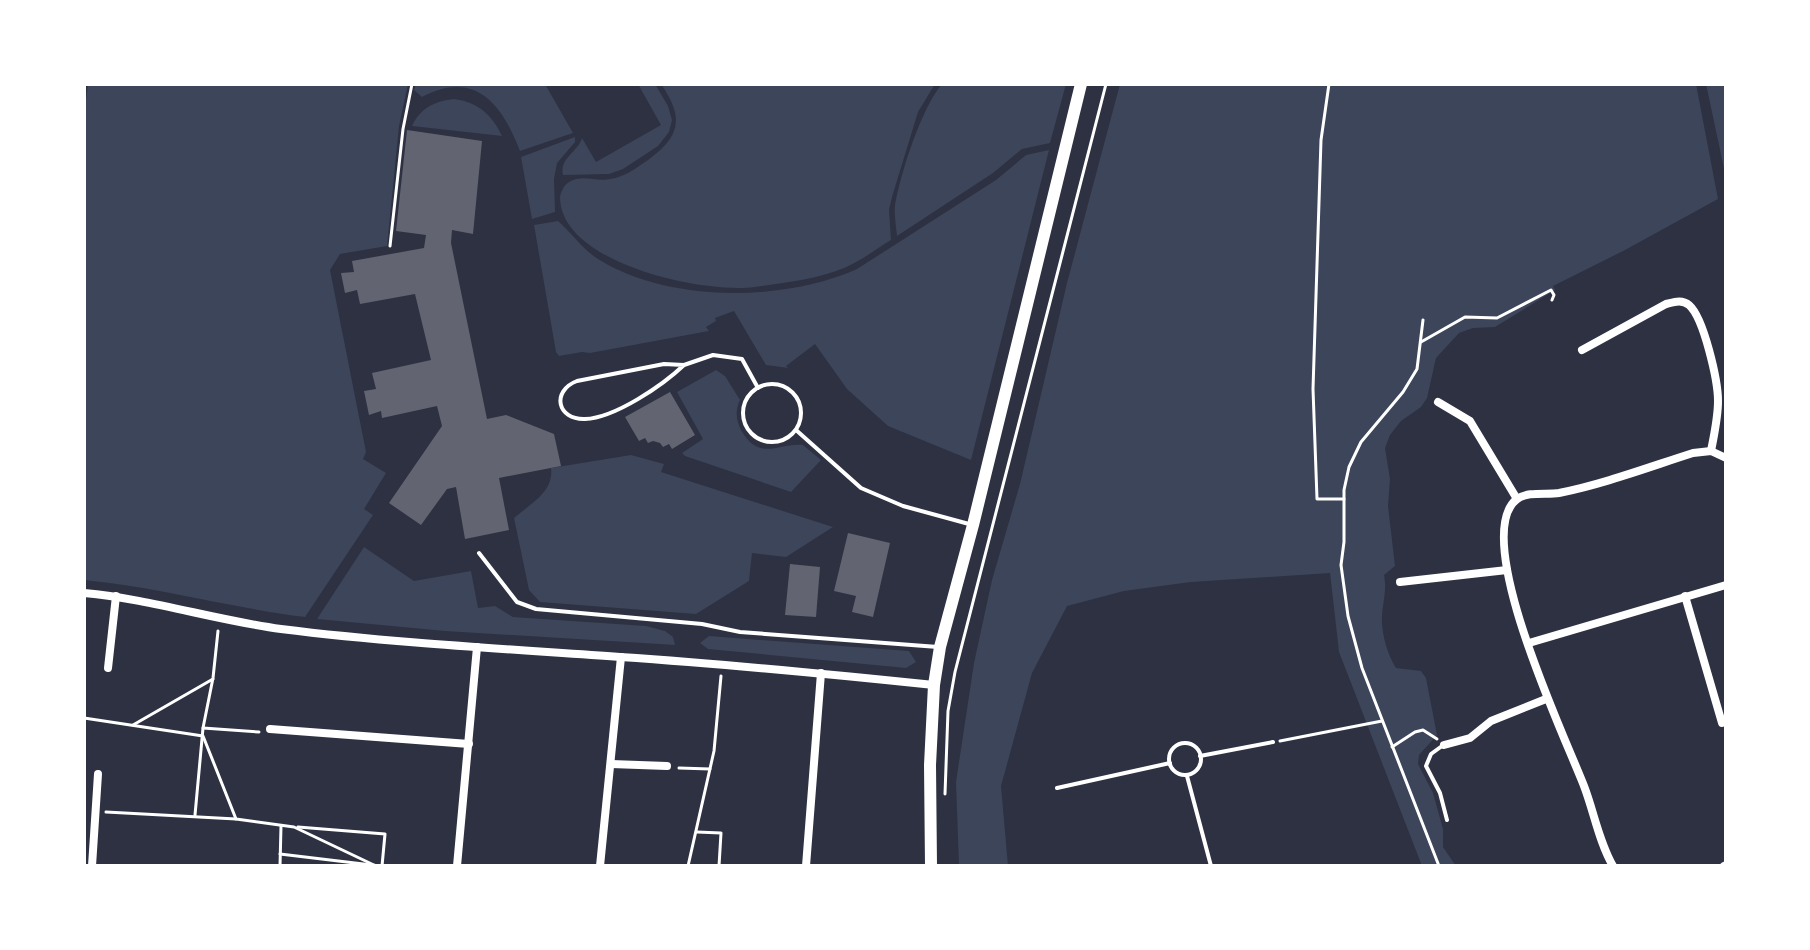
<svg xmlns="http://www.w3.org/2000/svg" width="1810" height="950" font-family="'Roboto Condensed',sans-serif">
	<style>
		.green { fill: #3c4559 }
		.building { fill: #626471 }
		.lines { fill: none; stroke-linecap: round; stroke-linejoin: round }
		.path { stroke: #fff; stroke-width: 3 }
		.service { stroke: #fff; stroke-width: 4 }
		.minor { stroke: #fff; stroke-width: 8 }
		.secondary { stroke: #fff; stroke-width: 12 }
	</style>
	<rect width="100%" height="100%" fill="#2d3142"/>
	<g class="green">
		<path d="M88,84h320l-9,42 -12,120 -47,8 -10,16 36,182 -3,7 23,14 -22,36 9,6 -68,102c-74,-9 -147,-30 -221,-37v-464z"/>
		<path d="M416,84h129l28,49 -53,18c-18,-47 -45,-82 -98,-54l-8,-7z"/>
		<path d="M638,84h17l13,22 4,14 -3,12 -11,14 -35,23 -14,5 -46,1c-4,-17 15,-23 19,-37l14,24 65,-37z"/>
		<path d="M661,84h274l-17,28 -26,85 -3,13 2,30c-15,9 -30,21 -47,28 -26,11 -60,15 -89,19 -50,7 -195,-23 -195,-90 1,-6 4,-12 9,-15 13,-8 27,0 41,-3 15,-2 26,-11 38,-19 33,-24 36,-42 13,-76z"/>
		<path d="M942,84h124l-16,59 -28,6 -29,24 -96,63c-1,-10 -3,-21 -2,-31 6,-33 26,-96 47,-121z"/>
		<path d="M1120,84h576l22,115 -93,51 -72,36 2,4 -60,37 -22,1 -14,5 -23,25 -9,40 -6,9 -20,14 -11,14 -5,13 5,31 -2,27 7,60 -11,9c3,15 -1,26 -2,41 -1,16 5,38 14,52l25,3 5,7 11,57 -18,20 -1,9 15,29 10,36v18l13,19h-34l-83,-214 -9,-79 -139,9 -67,9 -57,15 -35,67 -31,113 7,80h-49l-3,-84 18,-119 18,-83 28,-96 47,-201z"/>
		<path d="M1706,84h20v94z"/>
		<path d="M454,99c24,3 38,16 48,37l-90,-10c8,-18 23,-25 42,-27z"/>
		<path d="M575,137v5l-18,21 -3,16 1,33 -23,7 -11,-62z"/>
		<path d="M1049,150l-78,310 -83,-34 -41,-37 -32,-45 -29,22 2,2 -22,-3 -32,-54 -19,7 1,3 -10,6 3,4 -119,22 -8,-1 -23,4 -3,-4 -22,-127 24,-4c14,12 24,28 40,38 71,44 185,43 259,10l139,-89 30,-25z"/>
		<path d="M716,370l9,6 15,24c-5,10 -4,20 1,30 19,33 38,12 62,15l18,15 -30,32 -106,-36 -3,-3 21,-14 -26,-47z"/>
		<path d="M631,455l33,9 -3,8 172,55 -47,30 -34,-4 -3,28 -53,33 -156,-12 -11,-12 -15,-72c16,-14 40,-26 37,-50z"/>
		<path d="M364,547l50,34 57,-10 7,37 17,-2 18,11 133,9 19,5 8,6 2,8 -230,-14 -128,-12z"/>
		<path d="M709,636l200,15 7,11 -10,6 -198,-19 -8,-6z"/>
	</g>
	<g class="building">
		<path d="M407,130l75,11 -9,93 -21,-4 -1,13 36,176 19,-4 48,19 7,32 -62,12 10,52 -44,9 -9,-52 -9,2 -26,36 -32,-22 53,-77 -5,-20 -55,12 -1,-7 -12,4 -5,-24 12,-2 -4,-16 59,-13 -16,-66 -55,10 -3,-14 -12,3 -4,-20 13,-1 -2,-11 72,-13 2,-13 -30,-4z"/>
		<path d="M670,392l25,43 -23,14 -3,-5 -6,3 -3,-4 -7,-2 -5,2 -3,-5 -6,3 -14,-24z"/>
		<path d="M848,533l42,10 -17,74 -21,-5 4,-16 -22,-5z"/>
		<path d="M790,564l30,3 -4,50 -31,-2z"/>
	</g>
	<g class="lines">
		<g class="path">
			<path d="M1329,84l-8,56 -8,249 4,110h27"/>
			<path d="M1724,84l2,2"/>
			<path d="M390,246l13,-117 9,-45"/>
			<path d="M1423,320l-6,49 -14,23 -42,50 -12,25 -5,23v52l-3,23 7,51 14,52 77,198"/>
			<path d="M1421,342l44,-25 32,1 54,-28 3,5 -2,5"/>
			<path d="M84,718l119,18 33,83 58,8 82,39"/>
			<path d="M133,725l80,-46"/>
			<path d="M203,728l56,4"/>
			<path d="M1280,741l102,-20"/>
			<path d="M1392,747l23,-15 8,-2 14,9"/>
			<path d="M679,768l31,1"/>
			<path d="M945,794l3,-83 7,-39 151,-588"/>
			<path d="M106,812l130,7"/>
			<path d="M195,815l8,-87 10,-50 5,-47"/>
			<path d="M298,827l87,7 -3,32"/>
			<path d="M697,832l24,1 -2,33"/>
			<path d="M280,854l100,12"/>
			<path d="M280,866l1,-40"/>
			<path d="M688,866l26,-115 7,-75"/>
		</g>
		<g class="service">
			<path d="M684,365c-21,20 -69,53 -99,54 -28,1 -34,-28 -8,-38l87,-17 20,1 29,-10 29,4 16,29"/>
			<circle cx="772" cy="413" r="29"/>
			<path d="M796,430l65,58 42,18 66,18"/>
			<path d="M479,553l38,49 19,7 166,15 38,8 198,15"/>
			<circle cx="1185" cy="759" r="16"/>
			<path d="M1442,746l-11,8 -5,12 14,27 7,27"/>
			<path d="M1200,756l73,-14"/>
			<path d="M1187,776l24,90"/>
			<path d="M1057,788l113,-25"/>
		</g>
		<g class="minor">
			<path d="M1582,350l84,-46c8,-2 16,-5 23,1 15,13 29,76 29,96 0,17 -4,34 -7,50"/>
			<path d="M1438,402l32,19 47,78"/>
			<path d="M1400,582l107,-12"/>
			<path d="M84,593c66,6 131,27 197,36 112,14 226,20 339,28 105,7 209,17 314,28"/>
			<path d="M1685,596l37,127"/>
			<path d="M1529,643l197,-58"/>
			<path d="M108,668l8,-72"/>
			<path d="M270,729l199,15"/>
			<path d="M1444,745l26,-7 21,-17 55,-22"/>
			<path d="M611,764l56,2"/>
			<path d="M92,866l6,-92"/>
			<path d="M457,866l20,-219"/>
			<path d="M600,866l21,-209"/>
			<path d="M806,866l15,-193"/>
			<path d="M1613,866c-14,-24 -19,-54 -29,-80 -18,-47 -115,-250 -67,-287 11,-8 30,-4 42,-6 45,-9 90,-26 134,-40l18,-2 15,7"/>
			<path d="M1724,866l2,-1"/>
		</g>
		<path class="secondary" d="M931,866l-1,-101 4,-80 6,-38 33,-122 108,-441"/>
	</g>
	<rect width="1810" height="950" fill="none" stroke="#ffffff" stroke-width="172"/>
</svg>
